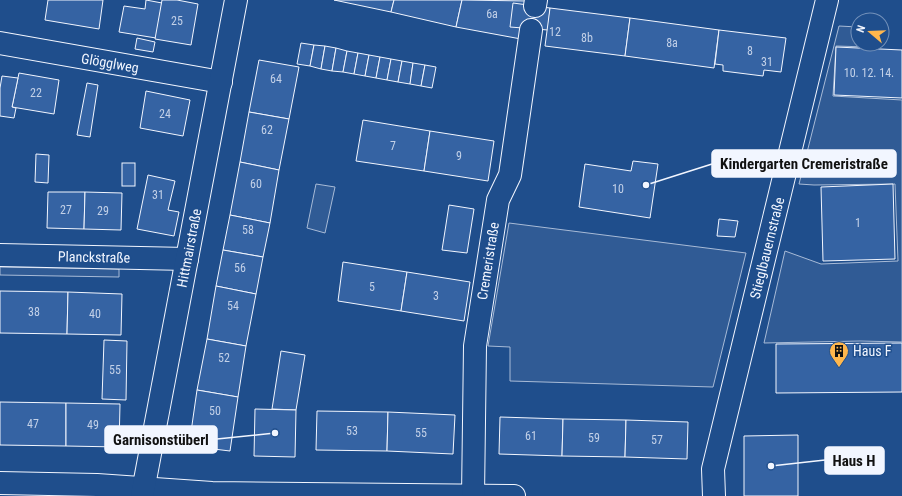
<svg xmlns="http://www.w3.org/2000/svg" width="902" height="496" font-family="'Roboto Condensed',sans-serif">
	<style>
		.built { fill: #305b95; stroke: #a8bbd7 }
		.building { fill: #3563a3; stroke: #f2f6ff }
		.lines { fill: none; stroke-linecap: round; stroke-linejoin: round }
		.minor-casing { stroke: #f2f6ff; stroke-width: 24 }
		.minor { stroke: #1f4e8c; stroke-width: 22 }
		.labels { text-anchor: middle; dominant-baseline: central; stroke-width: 3; stroke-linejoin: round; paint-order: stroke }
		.number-label { font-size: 12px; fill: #c3d1e8 }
		.street-label { font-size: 14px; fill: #f2f6ff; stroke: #1f4e8c }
		.poi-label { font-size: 14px; fill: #f2f6ff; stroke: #1f4e8c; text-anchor: start }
		.leader { fill: none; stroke: #f2f6ff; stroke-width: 1.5 }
		.callout-dot { fill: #f2f6ff; stroke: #1f4e8c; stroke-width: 1.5 }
		.callout { fill: #f2f6ff; stroke: #f2f6ff; stroke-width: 1.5 }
		.callout-label { font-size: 15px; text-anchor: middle; font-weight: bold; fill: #111 }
	</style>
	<rect width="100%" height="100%" fill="#1f4e8c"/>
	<g class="built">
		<path d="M839,26l19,1v17h9v3l-31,-1 -3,50 69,4v242l-42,-1 -96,2 21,-92 36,13 77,-3 -3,-77 -81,1 -15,-1z"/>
		<path d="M316,184l19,3 -10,46 -18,-5z"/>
		<path d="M509,223l237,30 -33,134 -203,-6v-34l-22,-1z"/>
		<path d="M0,267l119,2v8l-119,-2z"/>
	</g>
	<g class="building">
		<path d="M48,0h55l-4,29 -54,-9z"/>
		<path d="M146,0l16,3 -6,35 -37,-6 5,-26 21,3z"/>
		<path d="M162,0h15l21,4 -7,41 -36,-6z"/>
		<path d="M334,0h60l-3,12z"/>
		<path d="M394,0h68l-6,27 -65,-15z"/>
		<path d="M462,0l66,1 -7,38 -65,-12z"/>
		<path d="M513,3l37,5 -2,22 -38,-3z"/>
		<path d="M550,8l80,10 -5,38 -80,-10z"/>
		<path d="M630,18l89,12 -5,38 -89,-12z"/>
		<path d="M719,30l67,8 -5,34 -17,-2 -1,6 -40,-5v-6l-8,-1z"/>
		<path d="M137,38l18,4 -2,10 -18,-3z"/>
		<path d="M301,43l13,2 -4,21 -13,-2z"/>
		<path d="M314,45l11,1 -4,23 -11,-3z"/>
		<path d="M325,46l11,2 -4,23 -11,-2z"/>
		<path d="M836,47l66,3v48l-68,-3z"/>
		<path d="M336,48l11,3 -4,21 -11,-1z"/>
		<path d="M347,51l11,2 -4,21 -11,-2z"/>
		<path d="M358,53l11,2 -4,21 -11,-2z"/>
		<path d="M369,55l11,2 -4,21 -11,-2z"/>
		<path d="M380,57l11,2 -4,21 -11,-2z"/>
		<path d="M391,59l11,2 -4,21 -11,-2z"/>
		<path d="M259,60l40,7 -10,52 -40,-7z"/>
		<path d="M402,61l11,2 -3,21 -12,-2z"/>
		<path d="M413,63l12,2 -4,21 -11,-2z"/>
		<path d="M425,65l11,2 -4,21 -11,-2z"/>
		<path d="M19,73l40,7 -5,34 -42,-7z"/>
		<path d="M2,76l16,2 -6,29 4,1 -2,10 -14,-2v-28z"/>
		<path d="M87,83l11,2 -8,52 -13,-2z"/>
		<path d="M146,91l44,9 -7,36 -43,-8z"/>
		<path d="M249,112l40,7 -10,51 -39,-8z"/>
		<path d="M363,120l67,11 -6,40 -68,-10z"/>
		<path d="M430,131l64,10 -6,40 -64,-10z"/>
		<path d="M36,154l13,1 -1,28 -13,-1z"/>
		<path d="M633,161l25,3 -8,54 -71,-11 6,-43 46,7z"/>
		<path d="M240,162l39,8 -9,53 -40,-8z"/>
		<rect x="122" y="163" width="13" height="23"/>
		<path d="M148,175l27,6 -7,29 11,2 -5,24 -37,-7z"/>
		<path d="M893,184l2,75 -72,2 -2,-74z"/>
		<path d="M48,192h37l-1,37 -37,-1z"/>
		<path d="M85,192l37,1 -1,37 -37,-1z"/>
		<path d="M449,205l25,4 -7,44 -25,-3z"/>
		<path d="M230,215l40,8 -7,34 -40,-7z"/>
		<path d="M719,219l19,2 -3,16 -18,-1z"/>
		<path d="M223,250l40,7 -7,37 -40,-8z"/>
		<path d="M343,262l64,10 -6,39 -63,-10z"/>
		<path d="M407,272l63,10 -6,39 -63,-10z"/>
		<path d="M216,286l40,8 -10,52 -39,-7z"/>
		<path d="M0,291l68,1 -1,42 -67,-1z"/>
		<path d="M68,292l54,2 -1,41 -54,-1z"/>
		<path d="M207,339l39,7 -8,51 -41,-7z"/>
		<path d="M104,340l23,1 -1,59 -24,-1z"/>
		<path d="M902,343v49l-126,1v-49z"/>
		<path d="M281,351l24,4 -9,55 -24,-1z"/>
		<path d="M197,390l41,7 -8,54 -41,-5z"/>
		<path d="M0,402l66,1v43l-66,-1z"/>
		<path d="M66,403l54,1 -1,43 -53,-1z"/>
		<path d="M255,409l41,1 -1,47 -41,-1z"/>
		<path d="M317,411l71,1 -1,39 -71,-1z"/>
		<path d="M388,412l67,3 -2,39 -66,-3z"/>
		<path d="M500,417l63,2 -1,37 -63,-2z"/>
		<path d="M563,419l63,1 -1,37 -63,-1z"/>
		<path d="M626,420l62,2 -1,37 -62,-2z"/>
		<path d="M798,435v61h-54v-60z"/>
	</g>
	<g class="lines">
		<defs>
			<g id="minor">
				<path d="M535,6l1,-6"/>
				<path d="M0,43l221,39"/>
				<path d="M0,255l187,4"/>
				<path d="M0,483l97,2 115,8 302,3"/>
				<path d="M142,496l94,-496"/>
				<path d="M473,496l2,-150 23,-146 12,-25 21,-145"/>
				<path d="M714,496l-1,-27 114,-469"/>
			</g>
		</defs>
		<use href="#minor" class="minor-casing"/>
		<use href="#minor" class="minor"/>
	</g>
	<defs>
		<symbol id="building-pin" viewBox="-11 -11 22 30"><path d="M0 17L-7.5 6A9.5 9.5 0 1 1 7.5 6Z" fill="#ffb74d" stroke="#1f4e8c"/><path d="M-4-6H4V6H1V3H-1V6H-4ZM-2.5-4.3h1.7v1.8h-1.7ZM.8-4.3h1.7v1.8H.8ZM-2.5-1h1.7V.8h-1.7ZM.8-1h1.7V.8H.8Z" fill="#111"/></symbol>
	</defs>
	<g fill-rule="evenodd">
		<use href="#building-pin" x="828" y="340" width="22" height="30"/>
	</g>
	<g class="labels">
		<g class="number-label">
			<text x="492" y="14">6a</text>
			<text x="177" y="21">25</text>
			<text x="555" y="32">12</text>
			<text x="587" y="38">8b</text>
			<text x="672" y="43">8a</text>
			<text x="750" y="51">8</text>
			<text x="767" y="62">31</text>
			<text x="869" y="73">10. 12. 14.</text>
			<text x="276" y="79">64</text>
			<text x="36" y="93">22</text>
			<text x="165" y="114">24</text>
			<text x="267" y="130">62</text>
			<text x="393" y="146">7</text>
			<text x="459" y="156">9</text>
			<text x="256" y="184">60</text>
			<text x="618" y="189">10</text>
			<text x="158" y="195">31</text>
			<text x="66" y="210">27</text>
			<text x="103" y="211">29</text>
			<text x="858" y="223">1</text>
			<text x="248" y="230">58</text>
			<text x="240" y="268">56</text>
			<text x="372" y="287">5</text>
			<text x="436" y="296">3</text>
			<text x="233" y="306">54</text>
			<text x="34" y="312">38</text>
			<text x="95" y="314">40</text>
			<text x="224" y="358">52</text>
			<text x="115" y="370">55</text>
			<text x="215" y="411">50</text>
			<text x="33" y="424">47</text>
			<text x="93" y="425">49</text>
			<text x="352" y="431">53</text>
			<text x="421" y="433">55</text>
			<text x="531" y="436">61</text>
			<text x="594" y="438">59</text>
			<text x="657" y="440">57</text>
		</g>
		<g class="street-label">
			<text transform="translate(110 63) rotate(10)">Glögglweg</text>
			<text transform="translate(189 248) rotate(-79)">Hittmairstraße</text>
			<text transform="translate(767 248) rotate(-76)">Stieglbauernstraße</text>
			<text transform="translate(94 257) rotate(1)">Planckstraße</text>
			<text transform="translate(488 261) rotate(-81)">Cremeristraße</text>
		</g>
		<g class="poi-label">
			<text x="853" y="351">Haus F</text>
		</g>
	</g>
	<path class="leader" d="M646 185L712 164M275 433L217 439M771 466L825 460"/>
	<g class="callout-dot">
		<circle cx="646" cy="185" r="4"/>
		<circle cx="275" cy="433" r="4"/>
		<circle cx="771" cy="466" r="4"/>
	</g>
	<g class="callout">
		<rect x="712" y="150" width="184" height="27" rx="4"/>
		<rect x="105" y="426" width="112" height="27" rx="4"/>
		<rect x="825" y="447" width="59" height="27" rx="4"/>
	</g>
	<g class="callout-label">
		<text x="804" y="169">Kindergarten Cremeristraße</text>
		<text x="161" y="445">Garnisonstüberl</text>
		<text x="854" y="466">Haus H</text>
	</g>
	<g transform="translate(870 32) rotate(289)"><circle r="19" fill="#1f4e8c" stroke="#7391ba"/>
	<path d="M0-3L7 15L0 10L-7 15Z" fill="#ffb74d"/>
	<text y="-6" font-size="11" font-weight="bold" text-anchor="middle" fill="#f2f6ff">N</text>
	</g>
</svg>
